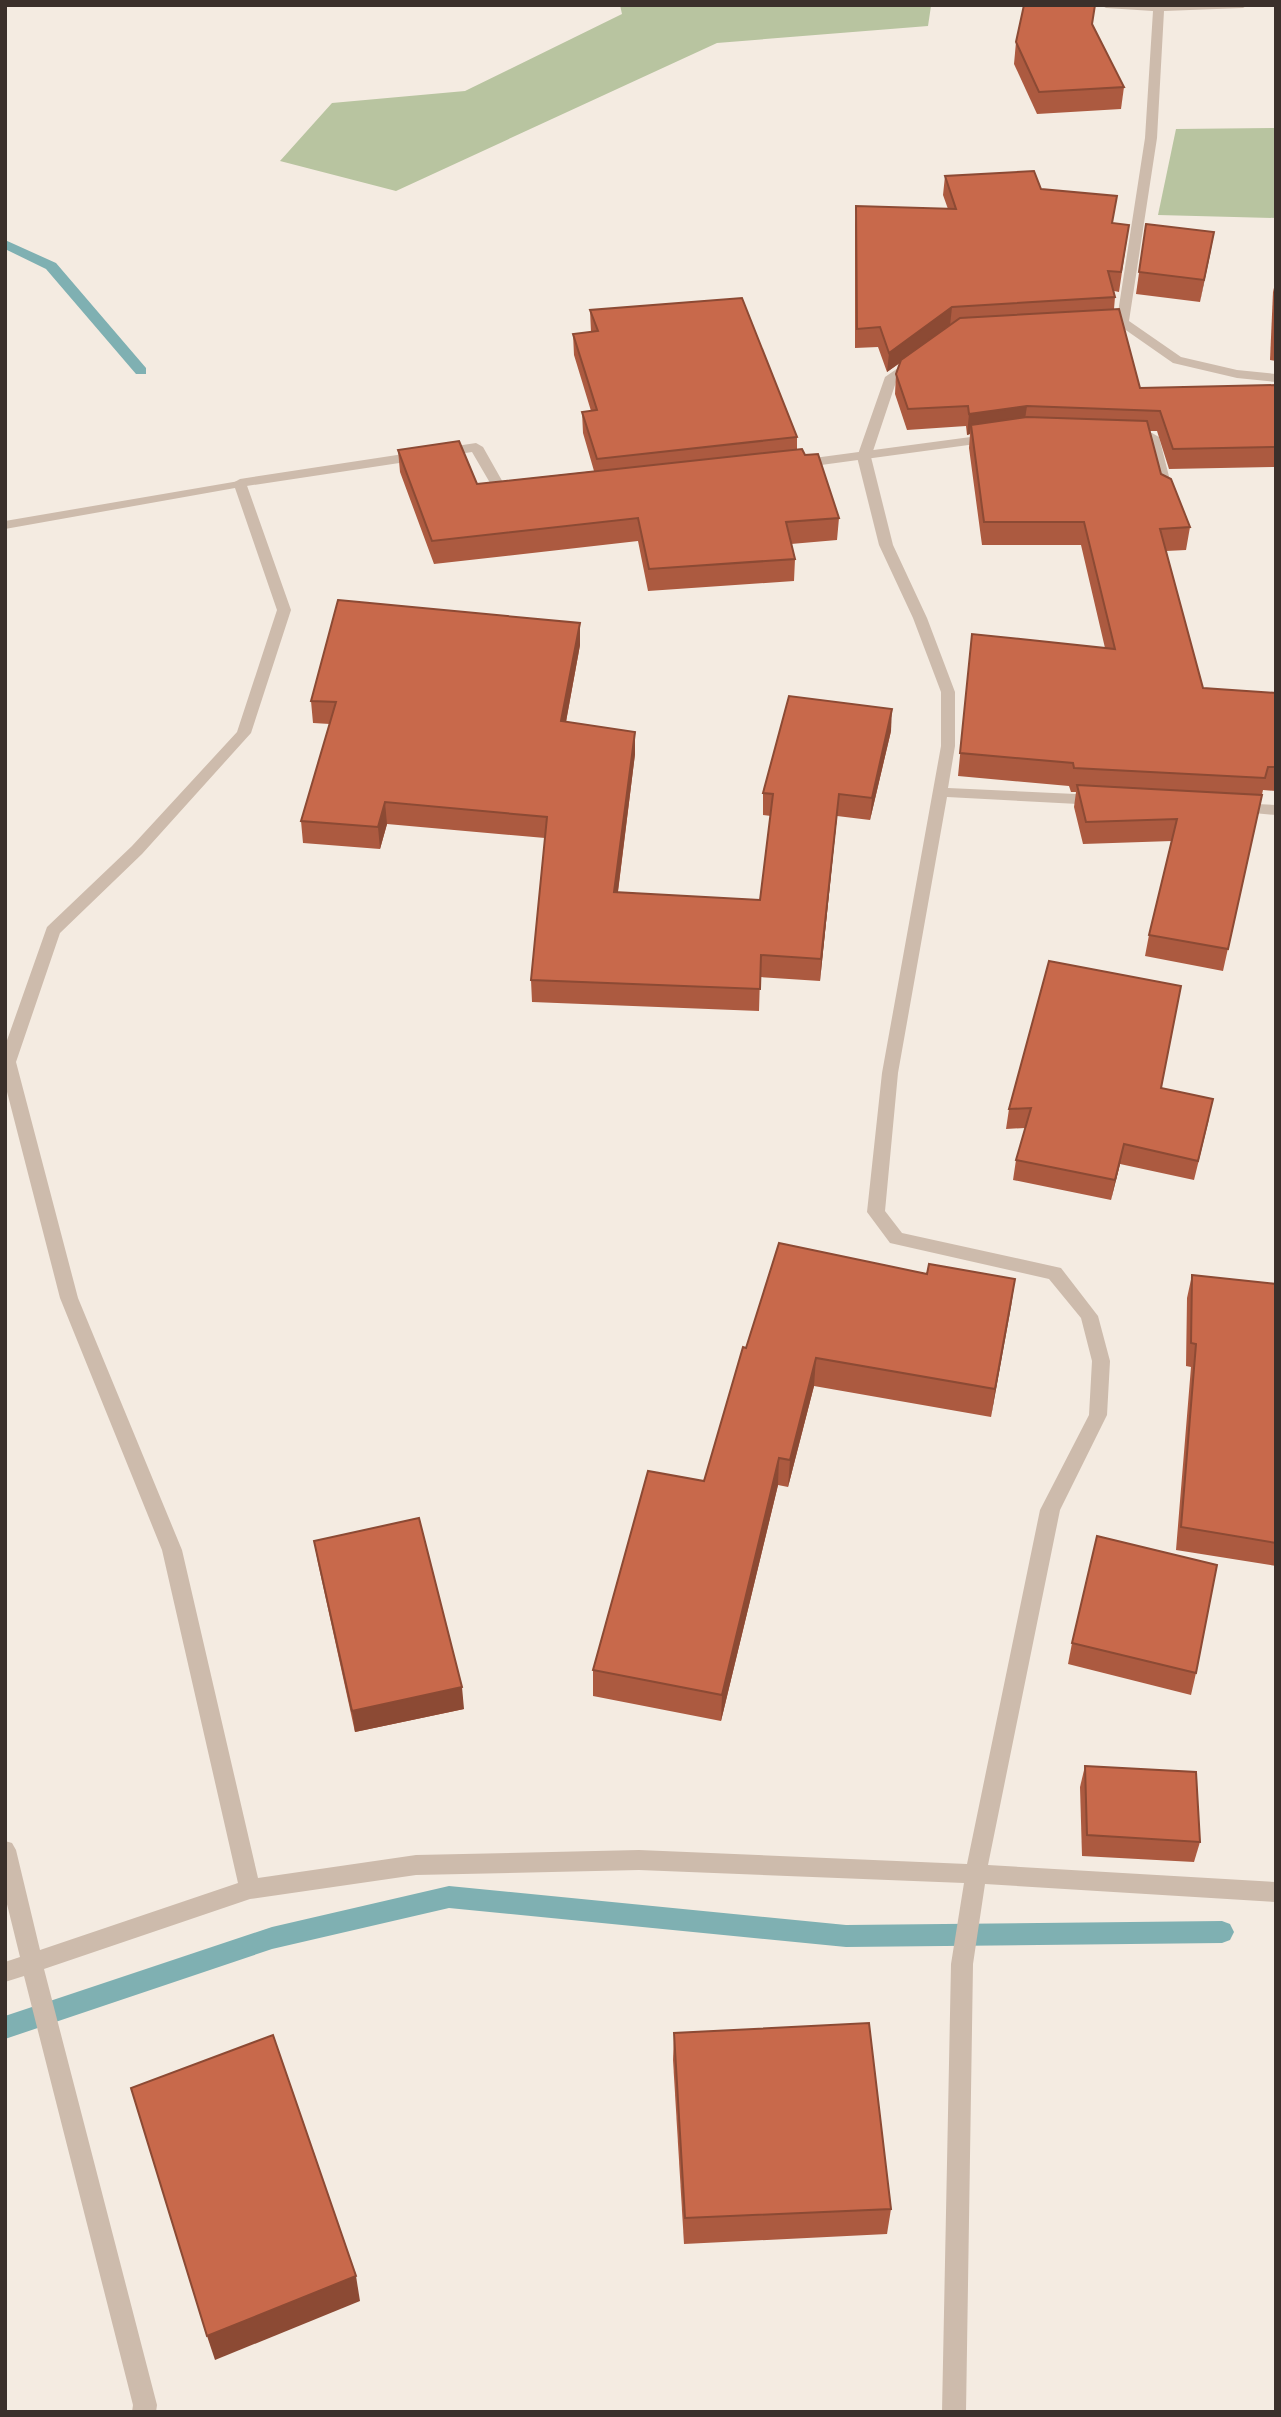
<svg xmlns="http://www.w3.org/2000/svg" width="1281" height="2417" font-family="Montserrat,sans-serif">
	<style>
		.green { fill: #b8c4a0 }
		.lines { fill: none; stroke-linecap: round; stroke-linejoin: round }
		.stream { fill: #7fb0b2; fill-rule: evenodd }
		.lane { fill: #cdbbac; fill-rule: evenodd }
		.street { fill: #cdbbac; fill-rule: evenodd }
		.wall { fill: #ac5a40 }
		.shaded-wall { fill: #8c4a34 }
		.building { fill: #c8694b; stroke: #8c4a34; stroke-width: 2 }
	</style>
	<rect width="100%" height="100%" fill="#f4ebe1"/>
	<g class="green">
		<path d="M620,5l311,1 -3,20 -211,17 -321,148 -116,-30 52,-58 133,-12 157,-77z"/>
		<path d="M1276,128v90l-118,-3 18,-86z"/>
	</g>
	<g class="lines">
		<g class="stream">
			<path d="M5,240l51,23 90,105v6h-10l-90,-105 -41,-20z"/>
			<path d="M449,1886l397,39 376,-4 8,3 4,8 -4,8 -8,3 -376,4 -397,-39 -177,41 -267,90v-23l267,-89z"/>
		</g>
		<g class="lane">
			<path d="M1129,432l23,1 7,4 15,59 -2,3h-10l-2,-3 -14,-55 -22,-2v-6z"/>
			<path d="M993,434l5,1v6l-199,27 -7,-4 7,-4z"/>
			<path d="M476,443l7,4 26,46 8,4 -2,3h-15l-28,-48 -232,35 -7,-4 7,-4z"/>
		</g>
		<g class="street">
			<path d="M1101,5h147l-5,3 -79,3 -7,127 -28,183 52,36 56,13 39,4v8l-39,-4 -64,-15 -53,-37 -19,2 -6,-4 6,-4 16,-1 28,-181 8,-127 -47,-3z"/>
			<path d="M914,357l6,4 -23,18 -26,78 22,88 34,73 28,74v54l-7,42 149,7 8,5 -8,5 -150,-8 -49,276 -13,138 17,22 159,35 37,48 12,45 -3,54 -47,95 -72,355 288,17v20l-291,-18 -12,80 -7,448h-24l9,-448 13,-81 -325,-13 -223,5 -166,24 -206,70 113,436 -1,7h-24l1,-7 -109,-429 -19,6v-20l15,-5 -15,-61v-55l7,2 4,7 24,100 198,-67 -76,-333 -102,-252 -55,-214v-38l42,-119 85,-81 105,-114 40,-122 -42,-122 -230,41v-8l240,-41 46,130 -40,123 -109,121 -82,79 -44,129 62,236 104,252 76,328 158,-23 223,-5 328,14 73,-354 49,-95 3,-54 -11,-43 -32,-39 -159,-36 -23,-31 15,-139 59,-327v-54l-28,-74 -34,-73 -22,-88 28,-80z"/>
			<path d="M1237,803l39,2v10l-44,-4 -3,-3 3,-3z"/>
		</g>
	</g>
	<g class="wall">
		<path d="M1093,26l31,61 -3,22 -84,5 -23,-50 2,-22z"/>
		<path d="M945,176l96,13 72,34 16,2 -10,67 -5,-1 1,6 -1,12 26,79 136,-3v82l-107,2 -12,-38h-7l11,43 29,53 -4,23 -20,1 37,137 73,5v98l-13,-1 -40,181 -78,-15 4,-21 23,-94 -89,3 -9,-37 2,-15h-5l-2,-6 -111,-10 14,-142 133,14 -24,-103h-99l-13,-97 1,-14 -3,1 -1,-9 -59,4 -12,-36 1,-20 4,-11 -13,9 -9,-25 -23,1v-123l1,-19 92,3 -5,-14z"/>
		<path d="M1146,224l68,8 -14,70 -64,-8z"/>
		<path d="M1276,279v82l-6,-1 3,-68z"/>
		<path d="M590,310l207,127v12l8,6 34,63 -2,22 -46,4 4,15 -1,22 -146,10 -10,-50 -204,23 -34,-92 -2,-22 79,34 117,-13 -11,-38 -1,-21 9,-1 -17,-56 -1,-21 18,-2z"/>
		<path d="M580,645l-14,77 69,32 -17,138 142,8 11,-84 -8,-1v-22l128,-62 -21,89 -33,-4 -17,165 -60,-4 -1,34 -227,-9 -1,-22 14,-142 -158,-14 -7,25 -77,-6 -2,-22 29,-97 -17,-1 -2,-22z"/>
		<path d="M1161,1088l48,31 -15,61 -74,-16 -9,36 -98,-20 3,-20 9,-32 -19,1 3,-20z"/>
		<path d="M927,1274l88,5 -24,138 -177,-31 -26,101 -10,-2 -57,236 -128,-25v-26l111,-189 42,-133z"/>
		<path d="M1192,1275l84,9v282l-100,-16 15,-183 -5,-1 1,-68z"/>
		<path d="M314,1541l150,168 -109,23 -37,-169z"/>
		<path d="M1072,1643l124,30 -5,22 -123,-31z"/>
		<path d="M1085,1766l115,76 -6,20 -112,-6 -2,-69z"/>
		<path d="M674,2033l217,176 -4,25 -203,10 -11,-184z"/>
	</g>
	<g class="shaded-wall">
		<path d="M1214,232l-4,23 -10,47 4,-22z"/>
		<path d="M952,307l-2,19 -63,46 2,-19z"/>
		<path d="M1027,406l-3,20 -53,-1 -1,9 -3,1 2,-21z"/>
		<path d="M580,623v22l-18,98 -1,-22z"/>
		<path d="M892,709l-1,22 -21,89 2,-22z"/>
		<path d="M635,732v22l-20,160 -1,-22z"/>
		<path d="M839,794l-2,22 -17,165 1,-22z"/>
		<path d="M385,802l2,22 -7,25 -2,-22z"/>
		<path d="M1124,1144l-4,20 -9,36 4,-20z"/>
		<path d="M1015,1279l-4,28 -20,110 4,-28z"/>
		<path d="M816,1358l-2,28 -26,101 2,-27z"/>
		<path d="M779,1458l-1,27 -57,236 1,-26z"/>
		<path d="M462,1687l2,22 -109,23 -3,-21z"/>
		<path d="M356,2276l4,25 -145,59 -8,-24z"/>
	</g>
	<g class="building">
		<path d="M1024,5h71l-3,19 32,63 -85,5 -23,-50z"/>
		<path d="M1034,171l7,18 76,7 -5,27 17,2 -8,47 -13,-1 7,26 -163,10 -63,46 -9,-26 -23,2 -1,-123 100,3 -11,-33z"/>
		<path d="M1146,224l68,8 -10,48 -65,-8z"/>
		<path d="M742,298l55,139 -200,22 -15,-47 15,-2 -24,-76 25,-3 -8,-21z"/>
		<path d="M1119,309l21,79 136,-3v62l-103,2 -13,-38 -133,-5 -58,8 -1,-8 -60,3 -12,-35 5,-14 59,-42z"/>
		<path d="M1027,417l120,4 14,53 10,5 19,48 -30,2 43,159 73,5v74h-8l-3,11 -191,-10 -1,-5 -113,-10 12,-119 143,15 -31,-127h-100l-13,-97z"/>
		<path d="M459,441l18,43 325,-35 3,6 13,-1 21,64 -53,4 9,37 -146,10 -11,-51 -206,23 -34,-91z"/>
		<path d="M338,600l242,23 -19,98 74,11 -21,160 146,8 13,-106 -10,-1 26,-97 103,13 -20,89 -33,-4 -18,165 -60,-4 -1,34 -229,-9 16,-163 -162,-15 -7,25 -77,-6 35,-119 -25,-1z"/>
		<path d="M1077,785l185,10 -34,154 -79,-14 28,-116 -91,3z"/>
		<path d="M1049,961l132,25 -20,102 52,11 -15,62 -74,-17 -9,36 -99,-20 15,-52 -22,1z"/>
		<path d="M779,1243l148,31 2,-10 86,15 -20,110 -179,-31 -26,102 -11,-2 -57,237 -129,-25 55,-199 56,10 39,-134 3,1z"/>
		<path d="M1192,1275l84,9v259l-95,-16 15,-183 -5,-1z"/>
		<path d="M419,1518l43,169 -110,24 -38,-170z"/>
		<path d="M1097,1536l120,29 -21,108 -124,-30z"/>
		<path d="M1085,1766l111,6 4,70 -113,-7z"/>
		<path d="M869,2023l22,186 -206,9 -11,-185z"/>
		<path d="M273,2035l83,241 -149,60 -76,-248z"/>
	</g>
	<rect width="1281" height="2417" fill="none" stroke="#3b302b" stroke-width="14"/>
</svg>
